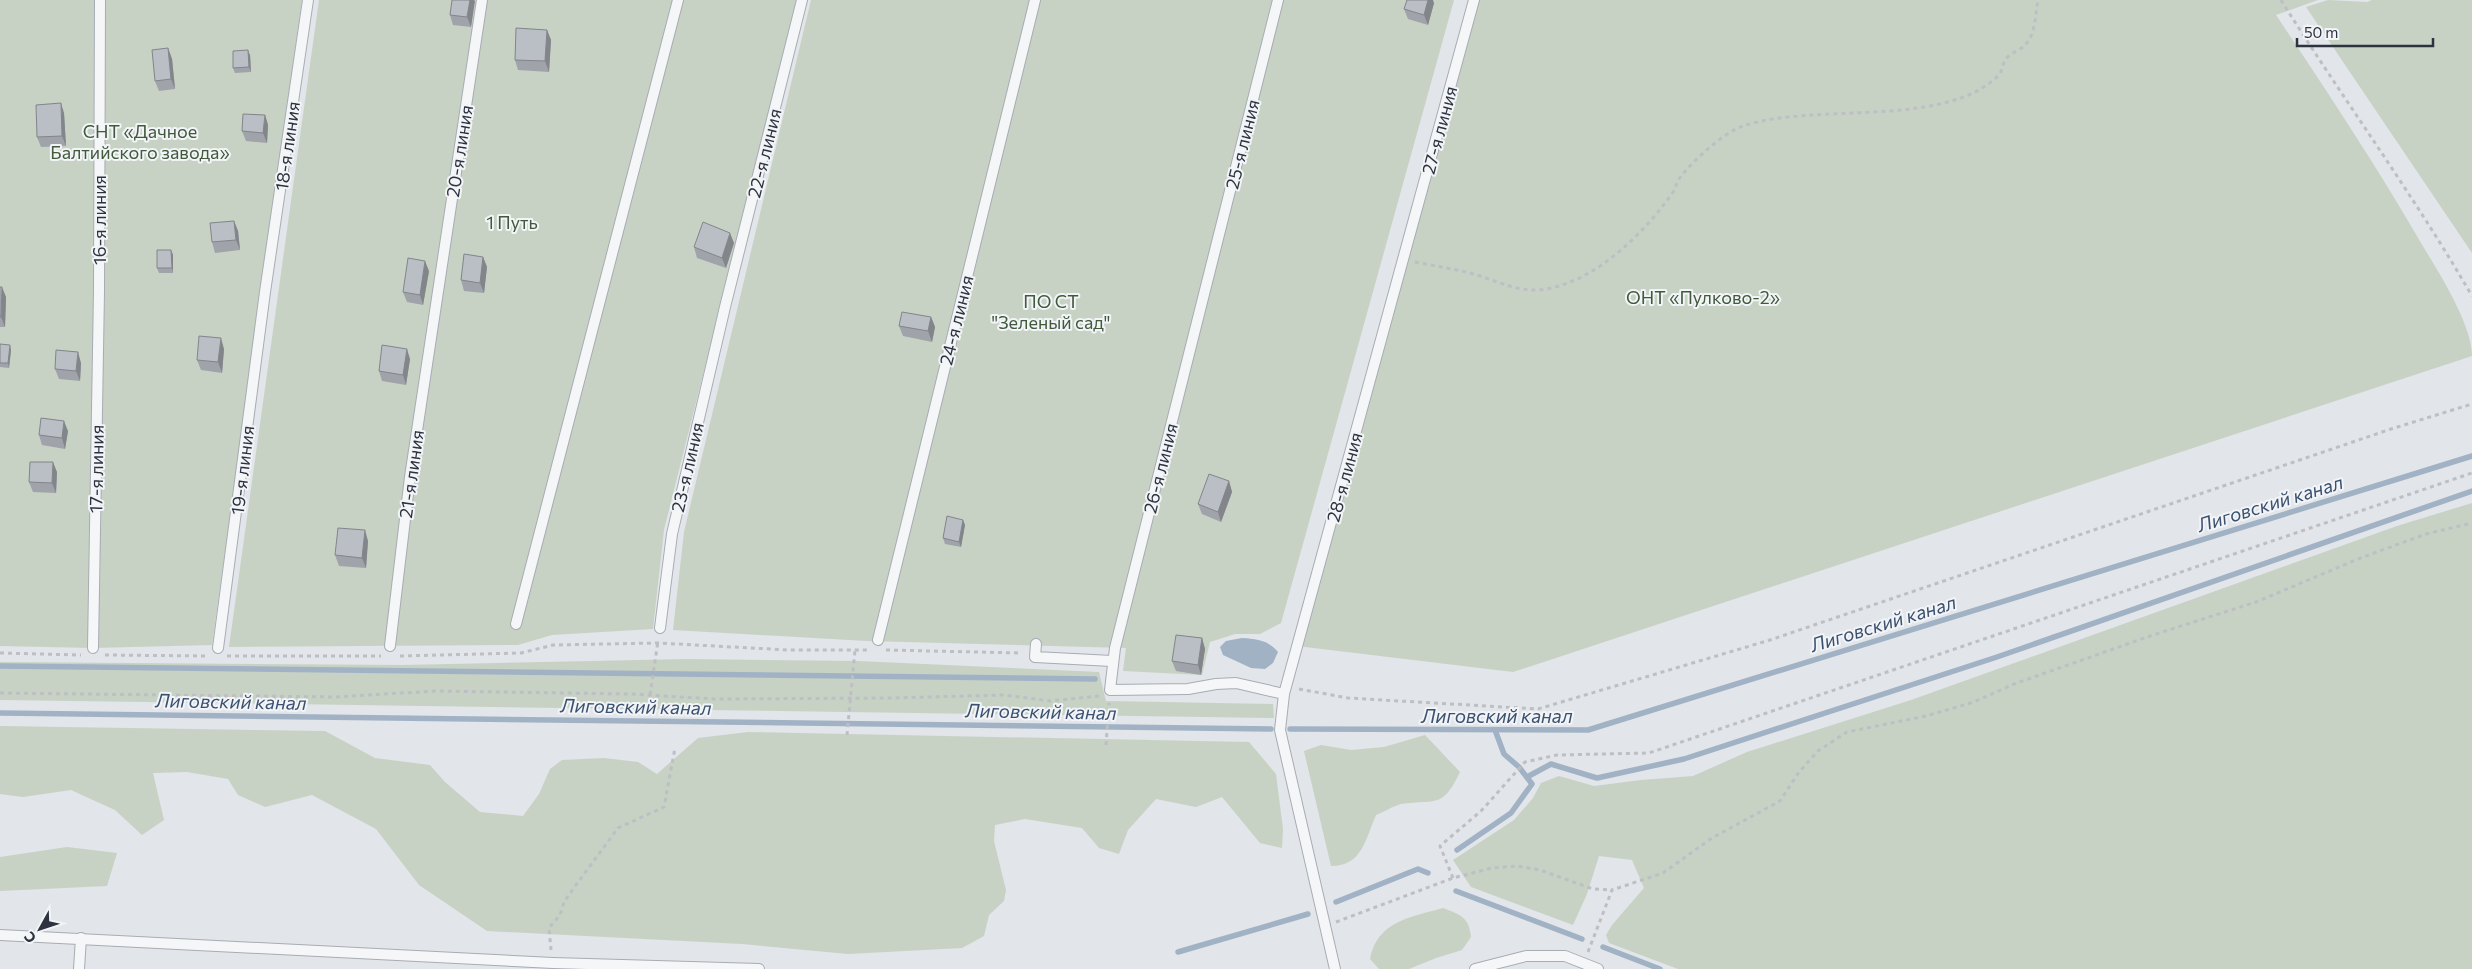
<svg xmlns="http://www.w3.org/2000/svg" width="2472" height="969" font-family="Commissioner,sans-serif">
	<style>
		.green { fill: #c7d2c4 }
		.water { fill: #a1b2c5 }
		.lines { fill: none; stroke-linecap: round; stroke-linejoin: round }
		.stream { stroke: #a1b2c5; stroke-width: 5.5 }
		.service-casing { stroke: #a8acb3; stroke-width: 12 }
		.path { stroke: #bdbfc4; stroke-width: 3; stroke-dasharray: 4 4; stroke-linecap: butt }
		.service { stroke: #f5f6f8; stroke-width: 10 }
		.wall { fill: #a0a3a9 }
		.shaded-wall { fill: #82858a }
		.building { fill: #babec5; stroke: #82858a }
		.labels { text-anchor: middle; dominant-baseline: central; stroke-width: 4; stroke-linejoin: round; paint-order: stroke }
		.street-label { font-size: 18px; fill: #2c333f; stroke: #f2f4f7 }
		.park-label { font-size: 18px; fill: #405a3b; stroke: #f2f4f7 }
		.water-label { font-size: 19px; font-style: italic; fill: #3a516f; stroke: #f2f4f7 }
	</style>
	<rect width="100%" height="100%" fill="#e2e5e9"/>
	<g class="green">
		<path d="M0,0h302l-90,645 -119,3 -93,-2z"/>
		<path d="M319,0h478l-133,530 -11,99 -101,6 -34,10 -289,2z"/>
		<path d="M811,0h643l-173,623 -21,11h-25l-25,8 -8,33 -79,-4 3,-23 -259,-7 -194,-11 11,-98z"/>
		<path d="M1474,0h844l-42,15c50,75 100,150 145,228 17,28 51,81 51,113l-959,316 -216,-26z"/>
		<path d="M2328,0l39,2 5,-2h100v253l-166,-246z"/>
		<path d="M2472,503v466h-794l-69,-26 -3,-8 6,-10 32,-37 -12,-28 -33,-4 -12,38 -14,31 -102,-38 -18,-27 61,-40 19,-22 8,-15 18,-7 35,10 47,-6 52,-4 54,-24 164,-52 486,-174z"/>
		<path d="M687,659l171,2 241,11 7,29 167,3 1,14 -1274,-18v-38l403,3z"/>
		<path d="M0,726l325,5 50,27 55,7 15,17 35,30 43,4 16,-22 11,-25 12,-9 42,-2 34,4 19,12 41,-36 50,-6 501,10 27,32 7,55 -1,19 -22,-5 -38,-46 -26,10 -40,-8 -28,31 -9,24 -20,-6 -17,-20 -57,-9 -30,6 -1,16 12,49 -2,11 -15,14 -5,21 -22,12 -114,6 -106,-10 -255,-13 -68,-46 -43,-56 -64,-34 -47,12 -27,-12 -10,-16 -41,-7 -34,1 11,47 -22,15 -27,-25 -44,-20 -48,7 -23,-3z"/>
		<path d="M1425,735l35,37c-18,37 -23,27 -59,32 -8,2 -17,8 -25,11 -11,25 -14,51 -45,51l-27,-115 17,-6 30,5 33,-3z"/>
		<path d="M67,847l50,6 -10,33 -107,5v-34z"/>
		<path d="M1443,908c18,7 26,9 28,29l-9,13 -26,8 -27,11h-30l-9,-10c7,-38 41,-42 73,-51z"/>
	</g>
	<path class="water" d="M1242,638c15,1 26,2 36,14l-5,11 -8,6 -14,-1 -28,-13 -3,-8 6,-6z"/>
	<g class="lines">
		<g class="stream">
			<path d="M0,666l1095,13"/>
			<path d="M0,713l1271,16"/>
			<path d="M1290,729l298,1 884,-274"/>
			<path d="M1527,777l24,-13 46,14 87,-19 313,-102 475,-166"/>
			<path d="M1457,850l54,-37 21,-29 -13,-17 -15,-13 -9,-24"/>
			<path d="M1456,891l126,48"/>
			<path d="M1336,902l82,-33 10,4"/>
			<path d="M1603,947l57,22"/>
			<path d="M1178,952l130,-38"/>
		</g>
		<defs>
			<g id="service">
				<path d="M1278,0l-163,648 -5,42 78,-1 28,-5 20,-1 48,11"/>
				<path d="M516,624l162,-624"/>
				<path d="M660,628l12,-94 53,-227 77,-307"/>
				<path d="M878,640l157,-640"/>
				<path d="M1036,644l-1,13 77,4"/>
				<path d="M390,646l20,-169 72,-477"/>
				<path d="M93,648l6,-357 1,-291"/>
				<path d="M218,648l47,-356 43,-292"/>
				<path d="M0,935l553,28 206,6"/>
				<path d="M79,969l2,-31"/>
				<path d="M1335,969l-55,-239 4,-36 190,-694"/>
				<path d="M1475,969l51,-13h39l33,13"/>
			</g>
		</defs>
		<use href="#service" class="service-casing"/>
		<g class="path">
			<path d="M2281,0c62,99 132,194 191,296"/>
			<path d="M1415,262c20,4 40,7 59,12 26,8 49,21 77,14 47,-10 92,-54 120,-93 4,-5 5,-11 8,-16 12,-17 44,-46 64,-53 71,-24 200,3 255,-50 5,-5 4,-12 8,-17 4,-6 13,-8 18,-13 12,-11 11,-31 14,-46"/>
			<path d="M886,650l136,3"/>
			<path d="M0,653l81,2"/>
			<path d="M105,655l104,1"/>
			<path d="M227,656h154"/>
			<path d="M400,656l121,-3 32,-8 105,-2 131,7h81"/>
			<path d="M1299,689l49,9 190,11 232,-69 621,-211 81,-25"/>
			<path d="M0,693l335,4 100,-6 195,3 85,5 177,-1 112,-3 46,6 49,-5"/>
			<path d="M650,695l8,-54"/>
			<path d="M847,735l8,-85"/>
			<path d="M1106,745l3,-42"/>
			<path d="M1453,878l-13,-32 41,-35 44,-49 32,-7 92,-2 823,-280"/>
			<path d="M1336,922l117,-44 39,-10 25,-2 23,4 53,19 19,1"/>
			<path d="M551,950l-2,-22 11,-13 4,-13 12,-17 42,-57 46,-21 11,-59"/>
			<path d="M1588,952l24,-62 51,-17 49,-35 68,-37 19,-29 19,-21 29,-19 79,-16 48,-14 40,-18 139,-49 103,-33 107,-45 63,-23 46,-11"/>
		</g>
		<use href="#service" class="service"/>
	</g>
	<g class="wall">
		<path d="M452,0h22l-3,27 -18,-2 -3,-10z"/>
		<path d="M1434,3l-6,22 -20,-6 -4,-10z"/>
		<path d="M547,30l4,10 -2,32 -31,-2 -3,-10z"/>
		<path d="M168,48l4,11 3,30 -16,2 -4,-10z"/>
		<path d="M250,55l1,17 -16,1 -2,-5z"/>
		<path d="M64,113l2,33 -25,1 -4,-10z"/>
		<path d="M265,115l3,10 -1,18 -21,-2 -4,-10z"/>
		<path d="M234,221l4,10 2,19 -25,3 -3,-11z"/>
		<path d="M734,243l-8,25 -29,-10 -3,-11z"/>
		<path d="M171,250l2,5v18h-14l-2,-5z"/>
		<path d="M483,257l4,10 -3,26 -20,-2 -3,-11z"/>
		<path d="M429,271l-6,34 -16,-3 -4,-10z"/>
		<path d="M0,287l6,10 -1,30h-5z"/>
		<path d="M931,317l4,10 -3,15 -29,-6 -4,-10z"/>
		<path d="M0,344l11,6 -2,18 -9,-1z"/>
		<path d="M224,349l-2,24 -21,-3 -4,-10z"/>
		<path d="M410,359l-4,26 -24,-4 -3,-10z"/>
		<path d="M81,363l-1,18 -21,-2 -4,-10z"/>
		<path d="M68,431l-3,18 -23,-4 -3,-10z"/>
		<path d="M57,472l-1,21 -23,-1 -4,-10z"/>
		<path d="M1229,481l3,11 -11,30 -19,-8 -4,-10z"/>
		<path d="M963,520l2,5 -4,22 -16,-3 -2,-6z"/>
		<path d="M368,541l-2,27 -27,-2 -4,-11z"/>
		<path d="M1202,638l3,11 -4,26 -25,-4 -4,-10z"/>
	</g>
	<g class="shaded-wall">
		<path d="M470,0h4l1,1 -4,26 -4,-10z"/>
		<path d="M1428,0h5l1,3 -6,22 -4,-10z"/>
		<path d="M547,30l4,10 -2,32 -4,-11z"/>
		<path d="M168,48l4,11 3,30 -4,-10z"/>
		<path d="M248,50l2,5 1,17 -2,-5z"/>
		<path d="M61,103l3,10 2,33 -4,-10z"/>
		<path d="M265,115l3,10 -1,18 -4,-10z"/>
		<path d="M234,221l4,10 2,19 -4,-10z"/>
		<path d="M730,233l4,10 -8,25 -4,-10z"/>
		<path d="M171,250l2,5v18l-1,-5z"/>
		<path d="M483,257l4,10 -3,26 -4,-10z"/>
		<path d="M425,261l4,10 -6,34 -3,-10z"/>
		<path d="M2,287l4,10 -1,30 -4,-10z"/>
		<path d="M931,317l4,10 -3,15 -4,-11z"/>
		<path d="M221,338l3,11 -2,24 -4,-11z"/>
		<path d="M10,345l1,5 -2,18 -1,-5z"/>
		<path d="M407,349l3,10 -4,26 -3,-10z"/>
		<path d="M78,352l3,11 -1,18 -4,-10z"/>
		<path d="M64,421l4,10 -3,18 -3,-11z"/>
		<path d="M53,462l4,10 -1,21 -4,-10z"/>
		<path d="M1229,481l3,11 -11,30 -3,-10z"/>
		<path d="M963,520l2,5 -4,22 -2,-5z"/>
		<path d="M365,530l3,11 -2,27 -4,-10z"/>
		<path d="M1202,638l3,11 -4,26 -3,-10z"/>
	</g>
	<g class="building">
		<path d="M452,0h18l-3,17 -17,-2z"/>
		<path d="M1407,0h21l-4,15 -20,-6z"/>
		<path d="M516,28l31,2 -2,31 -30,-1z"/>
		<path d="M168,48l3,31 -16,2 -3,-31z"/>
		<path d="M248,50l1,17 -16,1v-17z"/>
		<path d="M61,103l1,33 -25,1 -1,-32z"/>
		<path d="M243,114l22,1 -2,18 -21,-2z"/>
		<path d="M234,221l2,19 -24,2 -2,-19z"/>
		<path d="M703,222l27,11 -8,25 -28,-11z"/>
		<path d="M157,250h14l1,18h-15z"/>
		<path d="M464,254l19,3 -3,26 -19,-3z"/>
		<path d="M408,258l17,3 -5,34 -17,-3z"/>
		<path d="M0,287h2l-1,30h-1z"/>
		<path d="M902,312l29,5 -3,14 -29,-5z"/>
		<path d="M199,336l22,2 -3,24 -21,-2z"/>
		<path d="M0,344l10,1 -2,18h-8z"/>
		<path d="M382,345l25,4 -4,26 -24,-4z"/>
		<path d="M56,350l22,2 -2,19 -21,-2z"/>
		<path d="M41,418l23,3 -2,17 -23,-3z"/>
		<path d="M30,462h23l-1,21 -23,-1z"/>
		<path d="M1209,474l20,7 -11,31 -20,-8z"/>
		<path d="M947,516l16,4 -4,22 -16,-4z"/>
		<path d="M338,528l27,2 -3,28 -27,-3z"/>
		<path d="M1176,635l26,3 -4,27 -26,-4z"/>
	</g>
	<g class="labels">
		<g class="street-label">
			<text transform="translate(1439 130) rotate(-75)">27-я линия</text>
			<text transform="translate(1242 144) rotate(-76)">25-я линия</text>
			<text transform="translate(287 146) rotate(-82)">18-я линия</text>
			<text transform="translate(459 151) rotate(-81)">20-я линия</text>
			<text transform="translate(764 153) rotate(-76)">22-я линия</text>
			<text transform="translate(99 220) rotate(-90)">16-я линия</text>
			<text transform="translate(956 320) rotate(-76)">24-я линия</text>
			<text transform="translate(687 467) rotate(-77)">23-я линия</text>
			<text transform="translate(1160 468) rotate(-76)">26-я линия</text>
			<text transform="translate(96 469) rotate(-89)">17-я линия</text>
			<text transform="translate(242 470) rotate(-83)">19-я линия</text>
			<text transform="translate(411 474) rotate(-82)">21-я линия</text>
			<text transform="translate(1344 477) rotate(-75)">28-я линия</text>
		</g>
		<g class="park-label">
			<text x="140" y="131">СНТ «Дачное<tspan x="140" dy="21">Балтийского завода»</tspan></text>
			<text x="512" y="222">1 Путь</text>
			<text x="1703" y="297">ОНТ «Пулково-2»</text>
			<text x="1051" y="301">ПО СТ<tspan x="1051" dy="21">"Зеленый сад"</tspan></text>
		</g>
		<g class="water-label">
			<text transform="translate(2270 503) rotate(-17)">Лиговский канал</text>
			<text transform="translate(1883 623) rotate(-17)">Лиговский канал</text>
			<text transform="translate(231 701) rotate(1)">Лиговский канал</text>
			<text transform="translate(636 706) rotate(1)">Лиговский канал</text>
			<text transform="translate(1041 711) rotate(1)">Лиговский канал</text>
			<text x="1497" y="715">Лиговский канал</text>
		</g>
	</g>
	<g transform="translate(40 929) rotate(230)" stroke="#f2f4f7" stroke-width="4" paint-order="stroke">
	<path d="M0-4L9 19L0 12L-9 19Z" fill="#2c333f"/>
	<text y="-8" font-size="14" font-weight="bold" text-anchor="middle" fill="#2c333f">С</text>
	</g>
	<path d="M2297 38v8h136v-8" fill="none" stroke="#2c333f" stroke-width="2.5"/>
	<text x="2304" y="38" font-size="15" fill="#2c333f" stroke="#f2f4f7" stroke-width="4" paint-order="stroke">50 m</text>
</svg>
